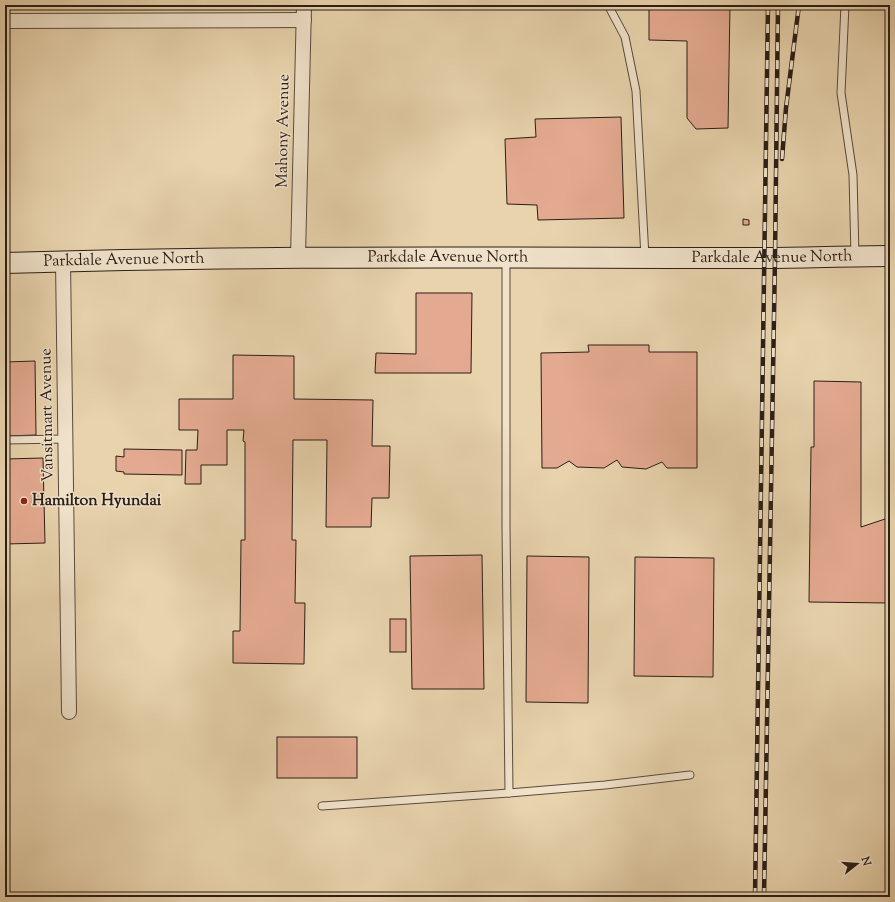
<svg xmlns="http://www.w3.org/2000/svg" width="895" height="902" font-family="'Sorts Mill Goudy',serif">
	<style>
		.building { fill: #e4aa91; stroke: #2a1e17 }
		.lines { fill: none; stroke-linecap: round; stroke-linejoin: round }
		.lane-casing { stroke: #5a4b3c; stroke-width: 9 }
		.street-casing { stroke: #5a4b3c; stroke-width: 16 }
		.secondary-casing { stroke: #2a1e17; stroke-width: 22 }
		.lane { stroke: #f0e2ca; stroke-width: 7 }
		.street { stroke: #f0e2ca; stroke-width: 14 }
		.secondary { stroke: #f0e2ca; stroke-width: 20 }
		.rail-casing { stroke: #2a1e17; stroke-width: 4.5 }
		.rail { stroke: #f0e2ca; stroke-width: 3; stroke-dasharray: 9; stroke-linecap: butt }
		.poi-dot { fill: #8f2418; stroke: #f0e2ca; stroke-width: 1.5 }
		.labels { text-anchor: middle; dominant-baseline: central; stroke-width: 3; stroke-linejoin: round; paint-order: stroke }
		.street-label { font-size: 16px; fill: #2a1e17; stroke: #f0e2ca }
		.poi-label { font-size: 16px; font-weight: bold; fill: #2a1e17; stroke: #f0e2ca; text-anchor: start }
	</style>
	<rect width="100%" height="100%" fill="#e8d3ad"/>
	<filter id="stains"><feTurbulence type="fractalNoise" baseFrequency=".005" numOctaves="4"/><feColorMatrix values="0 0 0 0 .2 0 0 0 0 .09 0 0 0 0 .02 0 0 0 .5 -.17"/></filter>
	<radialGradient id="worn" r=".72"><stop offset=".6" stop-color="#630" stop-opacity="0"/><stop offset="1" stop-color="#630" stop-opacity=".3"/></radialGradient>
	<g class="building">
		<path d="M649,5h81l-2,123 -32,1 -9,-11v-77l-38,-1z"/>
		<path d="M621,117l3,101 -86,2 -1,-15 -30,-1 -2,-65 31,-2 -1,-18z"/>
		<path d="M743,219l6,1v5h-6z"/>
		<path d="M416,293h56l-1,80h-96l1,-20 40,1z"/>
		<path d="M588,345h61v7h48v116h-30l-5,-6 -16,7 -24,-2 -5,-7 -13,8 -27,-1 -8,-6 -12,7h-15l-1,-115 48,-1z"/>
		<path d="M233,355l61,1v43l79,1 -1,46h18l-1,52h-17l-1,29h-45l1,-87h-34l-1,100h4l-1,63h10l-1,61 -71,-1v-32h7l1,-91h4v-98l-2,-1 1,-11h-17v35h-26v19h-16l1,-34h11l1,-20h-19v-31h54z"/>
		<path d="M35,361l1,74 -31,1v-74z"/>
		<path d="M814,381l47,1v145l27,-9 2,6v79l-81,-1 2,-155h3z"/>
		<path d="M124,449l58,1v25l-58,-1v-2l-8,-1v-15l8,1z"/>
		<path d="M43,458l2,85 -40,1v-85z"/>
		<path d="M482,555l2,134h-72l-2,-133z"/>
		<path d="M527,556l62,1 -1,146 -62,-1z"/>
		<path d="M635,557l79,1 -1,119 -79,-1z"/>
		<rect x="390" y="619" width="16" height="33"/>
		<rect x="277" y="737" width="80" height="41"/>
	</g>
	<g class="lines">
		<defs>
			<g id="lane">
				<path d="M608,5l17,32 11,54 9,166"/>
				<path d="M845,5l-4,88 12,82 2,81"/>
				<path d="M506,260v267l3,266 96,-8 85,-10"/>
				<path d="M5,440l61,-1"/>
				<path d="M322,806l187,-13"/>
			</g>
			<g id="street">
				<path d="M5,21l299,-1"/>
				<path d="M298,257l6,-252"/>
				<path d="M63,261l6,451"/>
			</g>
			<g id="secondary">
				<path id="s1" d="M5,263c252,-8 504,-5 756,-5 43,0 86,-2 129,-2"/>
			</g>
		</defs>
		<use href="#lane" class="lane-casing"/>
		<use href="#street" class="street-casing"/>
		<use href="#secondary" class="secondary-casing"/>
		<use href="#lane" class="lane"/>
		<use href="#street" class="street"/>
		<use href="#secondary" class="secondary"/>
		<defs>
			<g id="rail">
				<path d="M782,159l4,-51 13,-103"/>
				<path d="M755,897l13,-892"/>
				<path d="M764,897l11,-639 3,-253"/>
			</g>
		</defs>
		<use href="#rail" class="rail-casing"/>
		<use href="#rail" class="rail"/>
	</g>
	<circle class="poi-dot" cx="24" cy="501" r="4"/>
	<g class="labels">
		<g class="street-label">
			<text transform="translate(284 131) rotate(-89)">Mahony Avenue</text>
			<text stroke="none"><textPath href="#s1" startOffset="443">Parkdale Avenue North</textPath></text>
			<text stroke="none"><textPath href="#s1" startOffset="767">Parkdale Avenue North</textPath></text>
			<text stroke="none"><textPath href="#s1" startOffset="119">Parkdale Avenue North</textPath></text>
			<text transform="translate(48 415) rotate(-91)">Vansitmart Avenue</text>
		</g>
		<g class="poi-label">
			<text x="32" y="501">Hamilton Hyundai</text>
		</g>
	</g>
	<rect width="895" height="902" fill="none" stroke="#e8d3ad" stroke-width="20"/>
	<rect x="6" y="6" width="883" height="890" fill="none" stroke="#2a1e17" stroke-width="2"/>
	<rect x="10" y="10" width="875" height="882" fill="none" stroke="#2a1e17"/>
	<g transform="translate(857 864) rotate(73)" stroke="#f0e2ca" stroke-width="3" paint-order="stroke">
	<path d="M0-3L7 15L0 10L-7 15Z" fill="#2a1e17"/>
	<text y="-6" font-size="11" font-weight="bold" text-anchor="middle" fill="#2a1e17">N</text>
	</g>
	<rect width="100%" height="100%" filter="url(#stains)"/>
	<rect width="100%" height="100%" fill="url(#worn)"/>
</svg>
